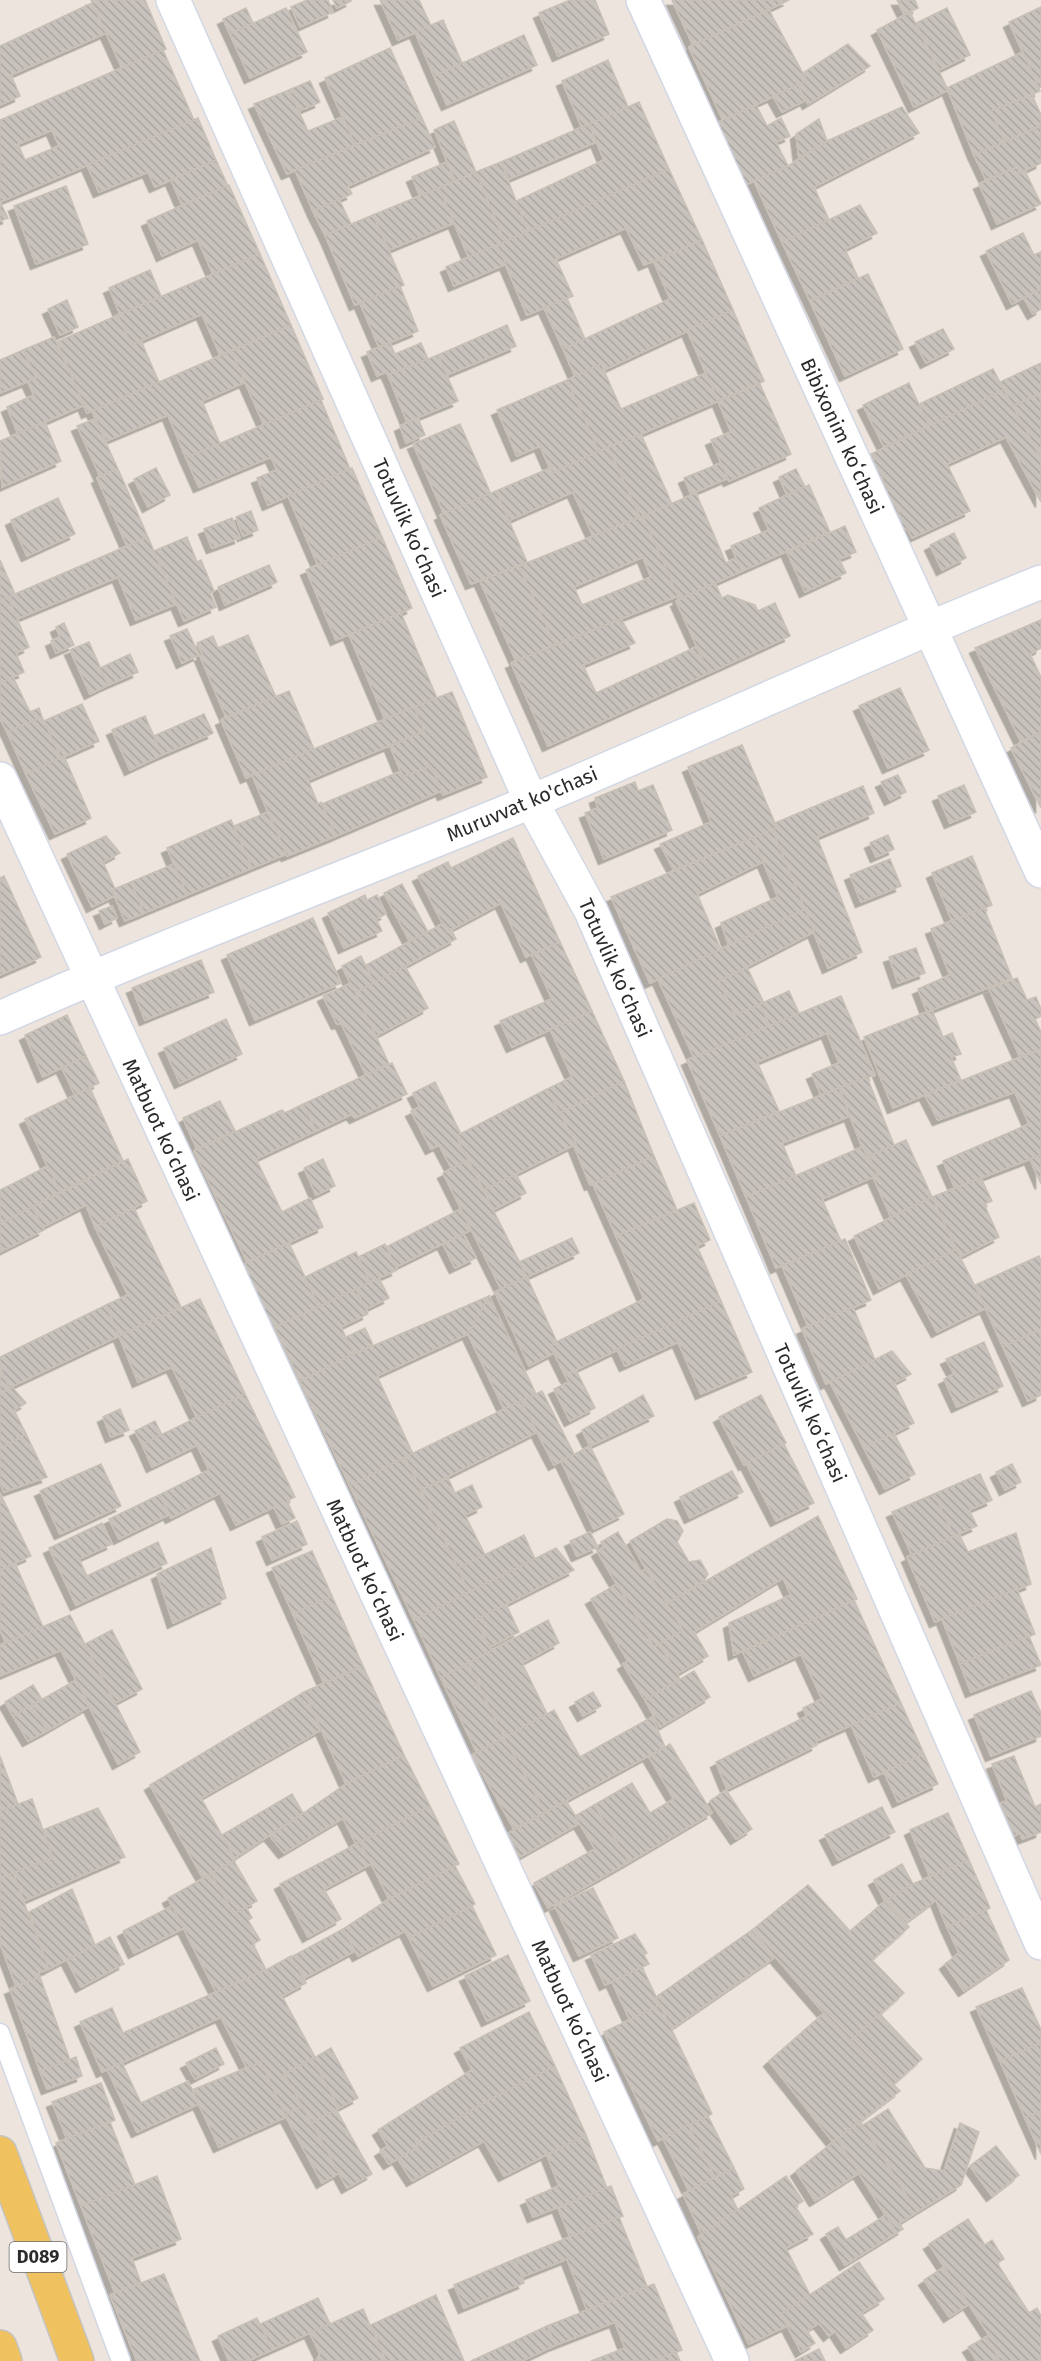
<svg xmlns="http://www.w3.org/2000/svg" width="1041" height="2361" font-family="'Fira Sans',sans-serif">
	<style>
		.building { fill: url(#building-back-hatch); stroke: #c8c0b7; stroke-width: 1.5; fill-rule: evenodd; filter: url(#shadow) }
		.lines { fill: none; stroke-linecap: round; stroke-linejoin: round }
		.service-casing { stroke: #d2d7e4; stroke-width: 21 }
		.minor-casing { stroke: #d2d7e4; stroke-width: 36 }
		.primary-casing { stroke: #c4c4c4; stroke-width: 36 }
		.service { stroke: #fff; stroke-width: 18 }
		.minor { stroke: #fff; stroke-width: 33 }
		.primary { stroke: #f0c15f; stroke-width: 33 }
		.labels { text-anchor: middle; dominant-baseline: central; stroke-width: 4.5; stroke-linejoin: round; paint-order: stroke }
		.shield { fill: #fff; stroke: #6b6b6b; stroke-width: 1.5 }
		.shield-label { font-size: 18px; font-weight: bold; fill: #2b2b2b }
		.street-label { font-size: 20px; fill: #2b2b2b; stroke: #fff }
	</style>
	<defs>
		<pattern id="building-back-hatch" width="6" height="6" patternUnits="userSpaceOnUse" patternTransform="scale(1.5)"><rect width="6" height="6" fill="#c8c2bd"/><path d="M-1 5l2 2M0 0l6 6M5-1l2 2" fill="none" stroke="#aca7a3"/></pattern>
		<filter id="shadow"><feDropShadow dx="-5.5" dy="5.5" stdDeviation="0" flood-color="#0004"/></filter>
	</defs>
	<rect width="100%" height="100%" fill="#ede5dd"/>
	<g class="building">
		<path d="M91,0h54l21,49 -44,19z"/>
		<path d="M307,0h21l5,12 -33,15 -9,-20z"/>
		<path d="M333,0h18v1l-14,7z"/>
		<path d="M380,0h39l12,26 -33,14z"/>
		<path d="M570,0h25l14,34 -51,22 -19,-43z"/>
		<path d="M672,0h117l-96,45z"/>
		<path d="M897,0h18l3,8 -14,6z"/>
		<path d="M92,3l14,30 -95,42 9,21 -20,9v-59z"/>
		<path d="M1041,7v80l-2,1 -30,-66z"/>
		<path d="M246,8l7,15 -23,11 -7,-15z"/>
		<path d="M286,8l21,44 -57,26 -20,-44z"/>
		<path d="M947,8l23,47 -31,15 -23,-47z"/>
		<path d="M769,10l38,71 -84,39 -34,-73z"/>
		<path d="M910,12l38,78 -34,17 -37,-77z"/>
		<path d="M443,20l19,43 -28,13 -19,-44z"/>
		<path d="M524,35l13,30 -90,40 -13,-29z"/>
		<path d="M848,44l22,22 -62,38 -10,-19 9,-4 -4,-8z"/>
		<path d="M390,48l32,70 -67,27 -30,-67z"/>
		<path d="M163,50l31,70 -194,82v-82zM52,130l7,16 -34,14 -7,-16z"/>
		<path d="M1023,52l17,39 -49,20 14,31 -31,13 -27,-67z"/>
		<path d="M608,60l20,47 -46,21 -20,-47z"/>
		<path d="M310,81l10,21 -21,9 -10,-21z"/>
		<path d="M798,85l8,15 -24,12 -9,-16z"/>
		<path d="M289,90l19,41 35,-14 12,28 -68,29 -33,-70z"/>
		<path d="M1032,95l9,20v11l-36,16 -14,-31z"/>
		<path d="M639,102l30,67 -141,63 -14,-30 90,-42 -15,-36z"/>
		<path d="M756,105l11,21 14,-8 9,18 -14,6 12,24 -45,20 -31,-61z"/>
		<path d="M902,107l17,26 -105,54 15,33 -47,22 -28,-61 34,-15 39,-25z"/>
		<path d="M198,118l18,42 -61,27 -7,-15 -49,20 -12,-27z"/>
		<path d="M422,118l13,29 -87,39 4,8 -39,17 -18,-41z"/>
		<path d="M819,119l8,22 -28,17 -3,-24z"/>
		<path d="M454,121l22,51 -21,9 -21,-51z"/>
		<path d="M589,124l7,18 -87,37 -8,-17z"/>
		<path d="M1041,126v37l-22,10 -2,-6 -31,13 -12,-25z"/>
		<path d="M216,160l12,26 -46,19 -11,-25z"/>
		<path d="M447,162l8,19 -35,15 -8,-19z"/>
		<path d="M501,162l27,70 -23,10 -29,-70z"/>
		<path d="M1017,167l2,6 6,-2 16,33 -44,20 -18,-40z"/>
		<path d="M669,169l33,71 -58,25 -18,-37 -70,31 17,37 -46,19 -30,-70z"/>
		<path d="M476,172l29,70 -36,16 -30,-70z"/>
		<path d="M229,185l31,69 -47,20 -15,-34 -36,16 -15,-35z"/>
		<path d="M66,186l22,58 -52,20 -22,-58z"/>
		<path d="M439,188l15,35 -65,27 -16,-35z"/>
		<path d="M339,199l12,25 -26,11 -12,-24z"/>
		<path d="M0,202l8,16 -8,3z"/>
		<path d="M860,205l17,28 -32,16 13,29 -48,23 -28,-59z"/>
		<path d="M373,215l31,70 -49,20 -30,-70z"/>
		<path d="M1023,233l11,22 7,-3v37l-29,15 -26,-53z"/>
		<path d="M702,240l31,70 -129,60 -3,-6 -26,12 -12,-27 107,-50 -16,-37z"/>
		<path d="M497,245l9,19 -52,22 -8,-19z"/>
		<path d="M260,254l31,71 -71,30 -18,-41 -71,31 -13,-30z"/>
		<path d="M150,270l11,26 -41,18 -11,-26z"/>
		<path d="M868,274l35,75 -58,27 -35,-75z"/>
		<path d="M400,286l18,45 -39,16 -19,-44z"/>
		<path d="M1041,289v20l-8,5 -9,-16z"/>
		<path d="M567,298l18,41 -22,10 -19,-41z"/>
		<path d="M67,300l11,27 -18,8 -12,-26z"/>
		<path d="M733,310l31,71 -46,20 -31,-71z"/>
		<path d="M118,315l13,30 10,-4 18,41 -72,31 -30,-71z"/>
		<path d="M291,325l32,74 -59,26 -33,-74z"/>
		<path d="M507,325l9,21 -69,29 -9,-20z"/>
		<path d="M943,329l11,20 -28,14 -11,-21z"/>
		<path d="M54,337l30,68 -66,29 -11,-27 27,-12 -6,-13 8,-4 -13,-28z"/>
		<path d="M390,343l5,11 26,-11 7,16 -40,16 -2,-3 -9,4 -10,-24z"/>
		<path d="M23,350l13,28 -36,15v-33z"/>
		<path d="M231,351l14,31 -43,19 18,43 -34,14 -18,-43 -62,26 -14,-30z"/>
		<path d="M438,355l20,46 -51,21 -19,-47z"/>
		<path d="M1041,363v30l-28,13 -13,-24z"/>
		<path d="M601,364l20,45 85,-36 12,28 -119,51 -32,-72z"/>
		<path d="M993,369l11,21 -75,36 -10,-22z"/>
		<path d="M567,380l32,72 -47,21 -12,-27 -23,10 -20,-46z"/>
		<path d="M909,383l20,43 -45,21 -21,-42z"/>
		<path d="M760,384l31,70 -62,27 -18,-41 20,-8 -13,-31z"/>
		<path d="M1004,390l37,68v44l-35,-65 -59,27 23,47 -58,27 -4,-8 -10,-6 1,-11 -4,-9 -10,-4 3,-11 -6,-12 -10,-5 2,-11 -3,-7z"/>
		<path d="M1041,393v65l-28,-52z"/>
		<path d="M321,400l29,69 -82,36 -11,-27 20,-8 -6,-13 -72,30 -13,-29z"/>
		<path d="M418,418l7,17 -19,8 -6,-17z"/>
		<path d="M95,419l23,50 -18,7 -23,-50z"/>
		<path d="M45,422l16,39 -59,26 -2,-46z"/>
		<path d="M460,424l31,70 -47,20 -31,-70z"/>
		<path d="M641,434l31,70 -32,13 -32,-70z"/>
		<path d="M608,447l32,70 -47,19 -20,-44 -65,29 -12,-30 54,-23 2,5z"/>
		<path d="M721,463l7,15 -37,16 -7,-16z"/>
		<path d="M156,468l14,27 -22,12 -14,-28z"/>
		<path d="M352,468l30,69 -64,28 -30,-69z"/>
		<path d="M118,469l30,68 -21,9 -30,-68z"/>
		<path d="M796,469l9,18 -18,8 -8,-18z"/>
		<path d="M809,485l21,47 -88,39 -11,-25 38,-16 -10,-22z"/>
		<path d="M496,491l31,71 -56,22 -31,-69z"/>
		<path d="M696,493l30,70 10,-5 6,13 -63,28 -36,-83z"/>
		<path d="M58,498l17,36 -48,22 -16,-36z"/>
		<path d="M251,511l7,19 -15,6 -7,-19z"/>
		<path d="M643,516l35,80 -123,49 -36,-79zM643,557l8,20 -69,28 -8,-18z"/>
		<path d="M232,518l8,20 -28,10 -8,-19z"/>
		<path d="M845,526l11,26 -17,7 7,14 -41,19 -18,-40z"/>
		<path d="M954,533l12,25 -24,12 -12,-25z"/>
		<path d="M148,537l28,67 -40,16 -18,-43 -101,42 -9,-22z"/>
		<path d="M187,537l10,25 4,-2 13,31 -4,2 6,14 -32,14 -30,-70z"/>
		<path d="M382,537l30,71 -76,32 -30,-70z"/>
		<path d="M0,560l15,34 -15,7z"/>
		<path d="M269,565l8,17 -52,23 -7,-18z"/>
		<path d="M519,566l36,79 -39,16 -36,-80z"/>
		<path d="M715,583l7,15 6,-3 27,10 3,6 17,-8 15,33 -81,37 -33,-72z"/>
		<path d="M8,597l21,50 -13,6 8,19 -24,11v-82z"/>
		<path d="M401,613l36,85 -52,21 -36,-84z"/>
		<path d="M621,619l14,24 -52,22 13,28 100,-46 13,26 -161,73 -37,-83z"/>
		<path d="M1041,620v28l-11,6 11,23v55l-20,10 -46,-94z"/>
		<path d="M64,623l10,22 -18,8 -5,-12 9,-4 -4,-10z"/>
		<path d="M187,629l12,26 -17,8 -12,-27z"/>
		<path d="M248,635l28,62 -50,20 -26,-61 3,-1 -6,-12 16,-7 5,12z"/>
		<path d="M89,642l19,43 -18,9 -20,-44z"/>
		<path d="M130,654l8,18 -30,13 -8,-17z"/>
		<path d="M13,677l17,35 9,-4 3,9 -35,15 -7,-14v-35z"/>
		<path d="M900,688l29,62 -41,18 -29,-62z"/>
		<path d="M289,691l25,58 -68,29 -25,-58z"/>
		<path d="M452,692l35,85 -44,18 -12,-29 -28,11 -13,-31 34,-15 -10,-24z"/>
		<path d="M82,704l17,37 -38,17 -17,-37z"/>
		<path d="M414,707l10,24 -116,49 10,24 3,-2 15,34 -49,20 -35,-81z"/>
		<path d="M204,714l9,19 -51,22 -8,-19z"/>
		<path d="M145,716l17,39 -32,15 -18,-40z"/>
		<path d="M42,717l19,41 -35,16 -19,-42z"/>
		<path d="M1041,732v76l-30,-60z"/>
		<path d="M742,745l35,83 -103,42 -14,-26 51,-22 -23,-55z"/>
		<path d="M64,756l27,62 -36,16 -29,-60z"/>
		<path d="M431,766l10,25 -105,45 -14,-32 79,-33 2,6z"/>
		<path d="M898,775l8,17 -16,8 -9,-18z"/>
		<path d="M635,782l3,9 15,-6 19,45 -68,29 -19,-46 13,-5 -3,-10z"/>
		<path d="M964,785l12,27 -26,11 -12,-27z"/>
		<path d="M863,786l11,27 -57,24 45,115 -34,16 -56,-139 5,-1 -2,-5z"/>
		<path d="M268,812l18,42 -34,14 -18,-42z"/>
		<path d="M231,820l21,48 -65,27 -20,-47z"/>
		<path d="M772,829l33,80 -76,37 -8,-23 57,-26 -25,-59z"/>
		<path d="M888,835l6,14 -18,8 -6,-14z"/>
		<path d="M106,836l14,17 -17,9 12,27 -3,1 2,6 -22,11 -25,-53z"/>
		<path d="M513,838l47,104 -34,15 -25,-54 -54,29 -29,-56 30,-14 3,6z"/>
		<path d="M753,838l10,24 -66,32 24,56 -71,33 -39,-86z"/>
		<path d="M972,856l20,49 -40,16 -20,-48z"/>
		<path d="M890,859l11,27 -40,16 -11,-27z"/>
		<path d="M174,864l13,31 -43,18 -13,-31z"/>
		<path d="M4,876l37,81 -41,18v-97z"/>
		<path d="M131,882l13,31 -19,8 -13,-31z"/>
		<path d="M402,884l26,48 -18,10 -26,-49z"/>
		<path d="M365,895l2,5 10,-5 9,19 -10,5 6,12 -38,17 -16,-35z"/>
		<path d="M112,906l5,12 -12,6 -6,-13z"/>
		<path d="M984,908l28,70 -85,34 -9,-23 32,-14 -19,-46z"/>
		<path d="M805,909l9,23 -95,49 16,34 25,-11 10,22 -76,32 -36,-79z"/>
		<path d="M313,918l28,65 -86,37 -28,-65z"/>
		<path d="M442,924l5,8 4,-3 5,10 -82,44 -8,-18z"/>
		<path d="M560,942l32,69 -80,36 -12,-26 52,-22 -20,-44z"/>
		<path d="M916,948l9,25 -27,10 -9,-26z"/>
		<path d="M361,956l13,27 -19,10 -13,-27z"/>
		<path d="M201,960l13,32 -69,28 -13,-32z"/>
		<path d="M405,966l23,42 -52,28 -21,-43z"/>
		<path d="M747,967l17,36 -29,12 -16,-34z"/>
		<path d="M1017,978l10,22 9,-3 5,12v7l-6,3 6,13v17l-21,8 -31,-68z"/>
		<path d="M351,983l38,81 -23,11 -25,-52 -4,1 -14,-28z"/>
		<path d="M789,991l10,22 -29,13 -10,-22z"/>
		<path d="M841,996l34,79 -54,20 -9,-21 27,-11 -12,-30 -70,29 22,49 -59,25 -33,-76z"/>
		<path d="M932,1010l11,27 9,-4 9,21 -10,3 10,23 -68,28 -29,-71z"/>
		<path d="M592,1011l32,70 -64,32 -13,-24 25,-12 -22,-48z"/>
		<path d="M67,1015l19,41 -43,21 -18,-42z"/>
		<path d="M226,1019l16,35 -62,29 -16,-35z"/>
		<path d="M1041,1049v106l-86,33 -12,-27 86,-37 -14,-32 -77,28 -13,-25z"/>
		<path d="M86,1056l13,27 -24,12 -13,-27z"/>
		<path d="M392,1063l15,31 -52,24 -3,-4 -36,17 -13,-27z"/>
		<path d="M867,1077l27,68 -28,12 -27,-69z"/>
		<path d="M624,1081l30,75 -64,29 -16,-39 2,-2 -16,-31z"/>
		<path d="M435,1082l26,52 -5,2 12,24 -16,9 -13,-24 -8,4 -20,-38 9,-4 -7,-14z"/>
		<path d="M90,1088l33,73 -63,31 -35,-73z"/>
		<path d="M839,1088l11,28 -68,27 14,33 -50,21 -26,-61z"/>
		<path d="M547,1089l29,55 -92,46 -28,-54z"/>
		<path d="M220,1101l15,30 -38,18 -14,-31z"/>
		<path d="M303,1104l13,27 -60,28 26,53 28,-14 13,29 -76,35 -53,-111 88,-41 3,3z"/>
		<path d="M906,1140l26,57 -41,20 -18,-40 5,-2 -9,-19z"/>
		<path d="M862,1147l16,28 -56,24 19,42 -65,27 -30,-71z"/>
		<path d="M1041,1155v29l-11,-25z"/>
		<path d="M654,1156l23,54 -61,26 -23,-52z"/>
		<path d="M128,1159l19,42 -52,26 -9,-22 -43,22 -11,-20z"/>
		<path d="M323,1159l12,27 -19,9 -12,-27z"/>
		<path d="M468,1160l59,117 -26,12 -58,-116z"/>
		<path d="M48,1166l12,26 -60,32v-34z"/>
		<path d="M516,1174l10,19 -33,17 -9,-20z"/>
		<path d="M981,1178l11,23 -8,3 15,33 -39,20 -28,-60z"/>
		<path d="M932,1197l24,52 -77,40 -25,-53z"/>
		<path d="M694,1203l16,37 -13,6 24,55 -156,74 -15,-30 94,-46 -28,-63z"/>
		<path d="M32,1207l12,23 -44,22v-28z"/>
		<path d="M134,1208l47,99 -62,29 -13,-31 22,-10 -33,-68z"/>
		<path d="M461,1209l10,21 -75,37 -10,-20z"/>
		<path d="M463,1234l13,24 -21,10 -12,-24z"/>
		<path d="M572,1238l7,15 -52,24 -8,-15z"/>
		<path d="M845,1239l26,61 -63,26 -26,-60z"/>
		<path d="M289,1243l30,64 -49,22 -30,-63z"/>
		<path d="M385,1244l12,26 -27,12 -12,-25z"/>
		<path d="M956,1249l30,59 -49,24 -31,-57z"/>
		<path d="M356,1252l14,30 -51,25 -14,-30z"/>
		<path d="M1039,1256l2,5v68l-38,18 -28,-62z"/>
		<path d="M527,1277l30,65 -7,3 4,8 -25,13 -34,-74z"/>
		<path d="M379,1278l10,20 -23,11 -10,-20z"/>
		<path d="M356,1289l12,25 -27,13 13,27 -54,27 -25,-54z"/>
		<path d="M489,1296l47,98 -32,15 -36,-75z"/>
		<path d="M489,1296l-21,38 -91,42 36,78 -63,32 -50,-105 54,-27z"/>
		<path d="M200,1299l45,95 -48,24 -25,-51 -34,15 -19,-46z"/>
		<path d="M721,1301l31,71 -51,22 -23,-52 -53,24 -8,-17z"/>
		<path d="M106,1305l13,31 -110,52 -9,-22v-9z"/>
		<path d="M853,1307l22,53 -49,24 -24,-55z"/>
		<path d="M365,1328l8,17 -19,9 -8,-17z"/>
		<path d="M1041,1329v66l-13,6 -25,-54z"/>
		<path d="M984,1342l19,44 -46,21 -13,-28 10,-5 -8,-15z"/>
		<path d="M892,1351l19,23 -17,9 20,40 -50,25 -34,-66z"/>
		<path d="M0,1366l9,22 -9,6z"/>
		<path d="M576,1370l19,38 -25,13 -16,-32 15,-7 -4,-7z"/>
		<path d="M12,1387l14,16 -12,7 12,24 -26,15v-55z"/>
		<path d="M542,1391l32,63 -20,11 -33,-64z"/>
		<path d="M245,1394l50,103 -8,4 8,17 -13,6 -8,-17 -38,18 -16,-32 -49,25 -12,-23 50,-25 -12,-25 -45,22 -10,-23z"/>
		<path d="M643,1395l11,21 -64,30 -8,-16z"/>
		<path d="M761,1395l25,48 -42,22 -25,-48z"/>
		<path d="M521,1401l16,31 -116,58 -16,-33z"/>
		<path d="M120,1409l9,21 -18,7 -8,-20z"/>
		<path d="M155,1421l7,14 -20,9 -7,-13z"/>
		<path d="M894,1433l21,41 -30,15 -21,-41z"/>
		<path d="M26,1434l21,43 -43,15 -4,-9v-34z"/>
		<path d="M784,1444l30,59 -38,18 -30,-58z"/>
		<path d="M590,1446l34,68 -30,15 -33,-68z"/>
		<path d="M405,1457l64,135 -55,28 -64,-134z"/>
		<path d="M101,1464l20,42 -61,28 -20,-43z"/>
		<path d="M1012,1464l9,18 -16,8 -9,-18z"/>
		<path d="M732,1471l11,21 -53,26 -10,-21z"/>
		<path d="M980,1474l12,26 -23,10 8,16 -23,10 -20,-42z"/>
		<path d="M448,1478l7,15 17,-8 10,22 -17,8 20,40 -27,13 -37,-78z"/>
		<path d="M0,1493l31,63 -31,14z"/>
		<path d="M934,1494l20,42 -42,19 -20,-43z"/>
		<path d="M159,1495l11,19 -51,25 -10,-20z"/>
		<path d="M818,1516l39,83 -123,56 -5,-32 62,-28 -8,-17 -89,54 14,24 -31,18 -18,-30 24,-14 -17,-26z"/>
		<path d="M667,1519l10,2 6,10 -6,11 12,20 11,-2 8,14 -4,7 -38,23 -36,-63z"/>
		<path d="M297,1521l10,23 -35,16 -10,-23z"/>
		<path d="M102,1523l10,21 -33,15 8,17 71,-34 9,21 -91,42 -27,-57z"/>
		<path d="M590,1532l8,15 -21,9 -7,-15z"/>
		<path d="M618,1532l23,40 5,-3 37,61 -29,17 -57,-96 7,-4 -3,-5z"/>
		<path d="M1016,1533l15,51 -96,38 -28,-65 52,-23 9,18z"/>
		<path d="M524,1535l11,24 -66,33 -11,-24z"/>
		<path d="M211,1548l15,50 -53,25 -16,-49z"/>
		<path d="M556,1548l18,22 -99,50 17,31 -51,27 -27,-58z"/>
		<path d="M312,1551l20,45 -39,18 -21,-46z"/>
		<path d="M15,1563l28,64 -37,16 -6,-13v-60z"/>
		<path d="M617,1584l37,63 5,-3 21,35 -35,21 -22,-36 5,-3 -37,-62z"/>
		<path d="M1017,1589l18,45 -75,30 -18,-45z"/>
		<path d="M332,1596l31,70 -39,17 -31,-69z"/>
		<path d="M854,1600l47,103 -85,38 1,4 -90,44 -11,-27 91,-46 -4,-8 19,-9 -21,-45 -47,22 -11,-24z"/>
		<path d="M506,1604l13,28 -29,15 -15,-27z"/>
		<path d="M70,1615l70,137 -22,12 -57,-114 -61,26v-31z"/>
		<path d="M548,1620l11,23 -37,20 25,51 -43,24 -36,-75z"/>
		<path d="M112,1630l30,59 -27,14 -30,-59z"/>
		<path d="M1029,1636l12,29 -70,27 -11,-28z"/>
		<path d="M468,1663l36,75 -27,15 -36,-75z"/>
		<path d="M363,1666l41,89 -58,29 -42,-92z"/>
		<path d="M694,1671l16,26 -50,30 -15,-27z"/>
		<path d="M76,1680l14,26 -43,25 -15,-26z"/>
		<path d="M33,1685l9,14 -29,17 -8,-14z"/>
		<path d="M1031,1691l10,22v23l-50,20 -17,-41z"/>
		<path d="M304,1692l17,38 -120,68 35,62 -33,18 -53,-93z"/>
		<path d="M593,1692l8,14 -18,10 -8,-14z"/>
		<path d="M901,1703l23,51 -50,23 -23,-52z"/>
		<path d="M32,1705l15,26 -19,10 -15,-25z"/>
		<path d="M554,1710l26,47 72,-40 13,30 -120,65 -41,-74z"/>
		<path d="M504,1738l41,74 -31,17 -42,-74z"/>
		<path d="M670,1744l42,69 -83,49 -35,-57 38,-22 18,30 24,-14 -25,-42z"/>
		<path d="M924,1754l14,30 -40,18 -14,-30z"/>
		<path d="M404,1755l26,51 -74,38 -13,-26 -59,35 -14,-17 76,-52z"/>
		<path d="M0,1756l18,48 -18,7z"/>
		<path d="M1014,1756l21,51 6,-3v28l-19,7 -2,-6 -6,3 -13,-33 6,-2 -15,-37z"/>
		<path d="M726,1790l26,39 -16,10 -26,-38z"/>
		<path d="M292,1794l11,19 -68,45 -13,-23z"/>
		<path d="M32,1799l21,59 -53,20v-67z"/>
		<path d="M566,1801l14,22 -60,34 -13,-23z"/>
		<path d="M594,1805l35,57 -81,46 -14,-25 61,-34 -20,-33z"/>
		<path d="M430,1806l29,58 -70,35 -29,-57 -4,2z"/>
		<path d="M882,1807l13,25 -57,28 -13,-25z"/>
		<path d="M98,1808l27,49 -101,44 -11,-28 40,-15 -10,-28z"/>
		<path d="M948,1813l21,47 -39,17 -20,-47z"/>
		<path d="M360,1842l11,22 -47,25 17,30 -33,18 -28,-53z"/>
		<path d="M969,1860l21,48 -4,2 -39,17 -11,-27 -31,23 -20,-22 28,-17z"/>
		<path d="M234,1861l23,40 -23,13 -23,-40z"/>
		<path d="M902,1864l11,20 -28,17 -11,-21z"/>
		<path d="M455,1866l20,38 -66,34 -4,-7 -47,25 -15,-27 46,-30z"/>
		<path d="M13,1873l36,96 -11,4 2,4 -24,9 -16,-43v-65z"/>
		<path d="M211,1874l23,40 12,-7 6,11 -4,2 12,20 -7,4 13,26 -50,22 -48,-94z"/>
		<path d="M808,1885l42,46 35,-30 24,26 -37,33 32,33 -55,49 -97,-112z"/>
		<path d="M593,1888l25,50 -39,18 -24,-50z"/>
		<path d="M72,1889l23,56 -46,24 -20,-57z"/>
		<path d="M172,1906l12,22 -50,25 -11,-22z"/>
		<path d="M472,1906l24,49 -63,31 -24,-48z"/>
		<path d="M986,1910l23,50 -45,31 -19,-27 14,-11 -12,-26z"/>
		<path d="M343,1929l12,22 -51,27 -13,-21z"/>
		<path d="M752,1930l23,27 -104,72 -15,-32z"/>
		<path d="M635,1934l12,19 -3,2 5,9 -44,21 -14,-30z"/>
		<path d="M110,1937l14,27 -43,23 -14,-27z"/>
		<path d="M508,1955l22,46 -43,20 -22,-45z"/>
		<path d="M291,1956l15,27 -24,13 33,61 -31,17 18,32 -17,9 -24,-53 -14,6 -26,-51 -119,55 -22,-50 32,-14 11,25 143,-63z"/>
		<path d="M642,1967l18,38 -30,15 -18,-38z"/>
		<path d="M40,1977l30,83 -30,11 -30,-82z"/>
		<path d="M1022,1988l19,42v13l-41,18 -24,-54z"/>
		<path d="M660,2005l52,109 -54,27 -54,-109z"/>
		<path d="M529,2012l26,54 -66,34 -73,43 2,4 -29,17 -9,-13 8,-5 -10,-16 94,-60 -12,-22z"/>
		<path d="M824,2013l76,78 -67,51 -64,-81z"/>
		<path d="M880,2014l42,45 -28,25 -43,-44z"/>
		<path d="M1041,2043v68l-16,7 -25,-57z"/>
		<path d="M216,2048l8,16 -29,15 -9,-16z"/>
		<path d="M331,2048l27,50 -19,10 -27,-49z"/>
		<path d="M76,2057l6,19 -35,13 -7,-18z"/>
		<path d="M312,2059l27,49 -27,15 -28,-49z"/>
		<path d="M261,2062l25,55 -67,30 -27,-57z"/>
		<path d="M122,2063l19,40 47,-22 11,23 -62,28 -30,-63z"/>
		<path d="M555,2066l31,69 -82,41 -20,-35 -72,40 -14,-22 20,-12 -2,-4 73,-43z"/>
		<path d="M101,2083l14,37 -48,19 -15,-37z"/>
		<path d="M302,2106l37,67 -17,10 -37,-68z"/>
		<path d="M336,2109l36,65 -25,14 -35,-65z"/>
		<path d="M888,2109l37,59 19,3 16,-48 19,9 -18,53 -44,27 -54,-87z"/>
		<path d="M1041,2111v43l-16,-36z"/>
		<path d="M708,2116l26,52 -19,9 -27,-52z"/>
		<path d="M860,2121l57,91 -24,15 -56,-88z"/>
		<path d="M110,2122l25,63 -54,21 -25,-63z"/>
		<path d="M688,2125l27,52 -26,14 -26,-53z"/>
		<path d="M586,2135l21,53 -74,29 -7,-17 33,-14 -12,-31z"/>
		<path d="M837,2139l22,34 -44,28 -19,-30z"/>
		<path d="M996,2146l23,29 -27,21 -22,-30z"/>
		<path d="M734,2168l10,21 -13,7 7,14 -36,25 -19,-41z"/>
		<path d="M157,2176l24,63 -49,19 9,25 -26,10 -34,-87z"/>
		<path d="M786,2176l17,25 -8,5 18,28 -27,14 24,47 -29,19 6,12 -38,18 -51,-107z"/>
		<path d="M611,2186l12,30 -53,21 -12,-29z"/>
		<path d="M886,2215l7,12 6,-4 4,6 -58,36 -19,-31 12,-7 8,13z"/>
		<path d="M619,2217l28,69 -60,24 -20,-51 -45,18 -7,-18z"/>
		<path d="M968,2219l17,26 7,-5 12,19 -7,4 32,50 8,-5 4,8v45h-41l-14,-24 3,-2 -60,-91z"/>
		<path d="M515,2259l9,24 -60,25 -10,-23z"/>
		<path d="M859,2262l25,37 -23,14 12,17 -27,18 -11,-17 -6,5 -10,-13 -12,8 8,12 -14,9 -20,-38z"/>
		<path d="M944,2267l25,37 -20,13 -25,-37z"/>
		<path d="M164,2274l36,87h-63l-27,-66z"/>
		<path d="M654,2284l28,66 -29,11h-62l34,-13 -10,-26 -59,23 -9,-19z"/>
		<path d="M436,2295l28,66h-78l-15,-36z"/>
		<path d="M318,2298l12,26 -58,26 -12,-26z"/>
		<path d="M363,2309l23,52h-70l4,-7 -10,-21z"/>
		<path d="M257,2318l15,32 -24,11h-19l-11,-25z"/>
		<path d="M547,2326l9,19 -34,16h-51z"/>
		<path d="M986,2337l14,24h-23l-9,-14z"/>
		<path d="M819,2349l6,12h-30z"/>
		<path d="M676,2352l4,9h-27z"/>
	</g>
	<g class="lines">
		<defs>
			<path id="service" d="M0,2033l121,328"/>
			<g id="minor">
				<path d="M173,0l358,801 60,110 450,1032"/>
				<path d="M643,0l398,871"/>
				<path d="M0,779l732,1582"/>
				<path d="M0,1018c175,-78 354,-143 530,-216 171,-72 339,-151 511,-220"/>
			</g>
			<g id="primary">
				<path d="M0,2153l77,208"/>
				<path d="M0,2347l5,14"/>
			</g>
		</defs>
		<use href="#service" class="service-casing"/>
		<use href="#minor" class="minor-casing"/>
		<use href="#primary" class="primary-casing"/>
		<use href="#service" class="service"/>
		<use href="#minor" class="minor"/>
		<use href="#primary" class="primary"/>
	</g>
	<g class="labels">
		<rect class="shield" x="9.5" y="2242" width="57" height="30" rx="4.5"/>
		<g class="shield-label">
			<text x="38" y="2257">D089</text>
		</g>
		<g class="street-label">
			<text transform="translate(842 436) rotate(65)">Bibixonim koʻchasi</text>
			<text transform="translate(409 528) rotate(66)">Totuvlik koʻchasi</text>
			<text transform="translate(522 804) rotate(-23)">Muruvvat ko'chasi</text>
			<text transform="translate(615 968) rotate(66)">Totuvlik koʻchasi</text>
			<text transform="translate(161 1130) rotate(65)">Matbuot koʻchasi</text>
			<text transform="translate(810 1413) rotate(66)">Totuvlik koʻchasi</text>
			<text transform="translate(365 1570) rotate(65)">Matbuot koʻchasi</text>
			<text transform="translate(570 2011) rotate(65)">Matbuot koʻchasi</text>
		</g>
	</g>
</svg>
